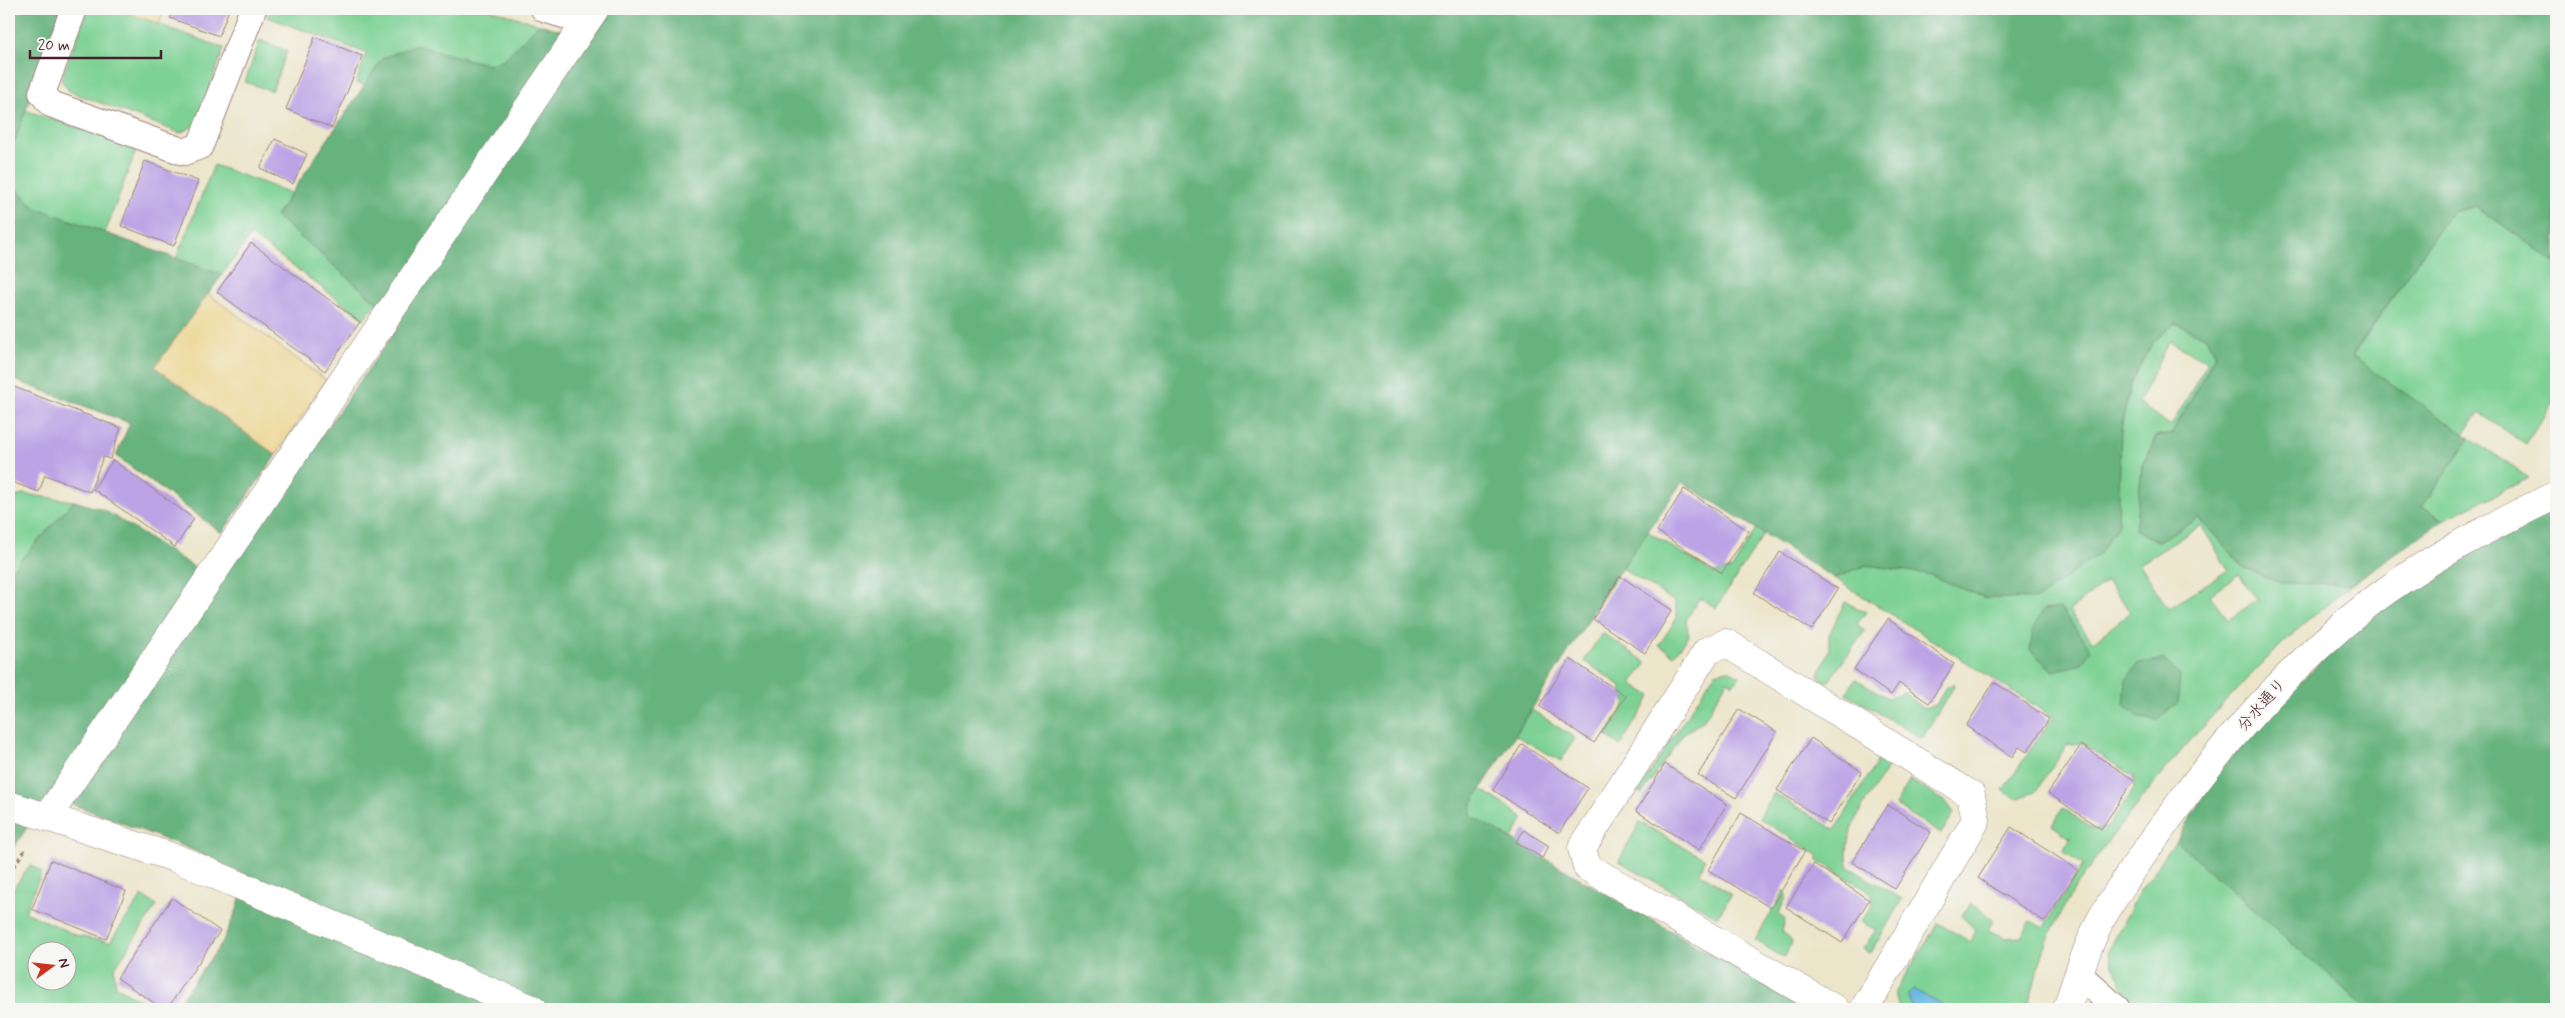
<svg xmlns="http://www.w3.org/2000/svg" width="2565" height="1018" font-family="Mynerve,'Klee One',sans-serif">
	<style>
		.green { fill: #7dd194; stroke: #647860; fill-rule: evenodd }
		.forest { fill: #66b37e; stroke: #586954 }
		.sand { fill: #eeda9e; stroke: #9c7c64 }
		.water { fill: #69bae4; stroke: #5a6c88 }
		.building { fill: #bca3e5 }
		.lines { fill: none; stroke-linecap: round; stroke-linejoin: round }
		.lane-casing { stroke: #9b827a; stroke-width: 28 }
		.street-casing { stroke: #9b827a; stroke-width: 29 }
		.secondary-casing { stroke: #9b827a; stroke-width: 29 }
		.path { stroke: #9b827a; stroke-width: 3; stroke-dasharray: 4 4; stroke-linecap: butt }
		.lane { stroke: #fff; stroke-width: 26 }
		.street { stroke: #fff; stroke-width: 28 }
		.secondary { stroke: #fff; stroke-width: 28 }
		.labels { text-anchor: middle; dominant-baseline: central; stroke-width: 4; stroke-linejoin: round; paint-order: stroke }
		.street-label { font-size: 16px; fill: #4a1f2b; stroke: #f6f6f2 }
	</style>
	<rect width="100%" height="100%" fill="#f6f6f2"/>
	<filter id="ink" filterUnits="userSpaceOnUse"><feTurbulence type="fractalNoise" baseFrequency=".02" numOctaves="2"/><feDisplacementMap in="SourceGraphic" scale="10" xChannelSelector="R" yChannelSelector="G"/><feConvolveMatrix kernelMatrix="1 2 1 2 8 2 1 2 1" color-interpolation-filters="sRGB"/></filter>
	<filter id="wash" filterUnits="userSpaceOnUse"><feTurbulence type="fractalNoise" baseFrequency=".0096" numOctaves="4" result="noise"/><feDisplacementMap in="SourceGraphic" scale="20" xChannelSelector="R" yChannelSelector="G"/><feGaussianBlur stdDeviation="1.12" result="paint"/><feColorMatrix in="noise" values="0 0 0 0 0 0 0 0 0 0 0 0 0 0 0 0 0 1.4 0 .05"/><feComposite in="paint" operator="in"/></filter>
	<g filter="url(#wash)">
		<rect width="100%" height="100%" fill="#ece5ca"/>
		<g class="green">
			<path d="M88,9h29l107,39 -27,76 -17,9 -111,-42 -8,-11z"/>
			<path d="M270,9h219l50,15 -35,35 -15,6 -75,-20 -32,14 -17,26 -9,-2 10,-30 -99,-36z"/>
			<path d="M260,40l27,11 -15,40 -27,-9z"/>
			<path d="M25,110l112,38 -32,85 -71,-26 -25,-26v-23z"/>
			<path d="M214,165l77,28 -15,23 101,86 -13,17 -113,-84 -29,40 -46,-17z"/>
			<path d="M2476,206l80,57v134l-30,47 -47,-31 -16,21 -111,-77 99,-145z"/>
			<path d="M2175,323l32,15 9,17 -44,78 -16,3 -14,30 -6,64 22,11 41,-23 44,49 37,16 72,1c-24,21 -50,40 -72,62 -55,53 -105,110 -152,170 -25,32 -50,64 -69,100 -16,29 -23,62 -32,93h-78l-36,-20 -5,6 4,14h-13l-4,-17 43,-69 33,19 5,-12 -15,-14 10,-13 23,17 -6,10 17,8 16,-1 10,-16 12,7 40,-63 -20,-14 7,-13 -18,-13 11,-17 29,21 15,-1 27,-39 -1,-13 -52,-33 -14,2 -32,47 -19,7 -13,-9 50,-73 -219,-139 33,-13 61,9 57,24 134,-126 2,-43 10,-48 22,-39zM2169,341l39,21 -37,64 -33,-23zM2201,525l27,45 -60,39 -28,-45zM2239,574l18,26 -29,20 -18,-25zM2107,581l24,31 -38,30 -24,-31z"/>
			<path d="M2469,438l60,40 -86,42 -21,-13z"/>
			<path d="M23,494l51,7 -65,72v-73z"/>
			<path d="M1756,529l8,5 -48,74 -16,-10 -14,22 3,16 -15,19 -15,-10 18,-27 -2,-16 -53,-34 25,-37 67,42 18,-4z"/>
			<path d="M1845,602l21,10 -9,12 8,7 -37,51 -10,-5 11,-27v-15z"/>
			<path d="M1602,633l45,30 -16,20 20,13 -31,50 -14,-11 20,-32 -6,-18 -36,-24z"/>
			<path d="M1728,670l12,6 -7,8 -6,-3 -24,40 -20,13 -41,60 -4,-3 77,-118z"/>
			<path d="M1856,679l32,19 16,-6 19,16 13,-3 10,-19 9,-1 -33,54 -76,-46z"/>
			<path d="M1532,710l43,28 -14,23 -46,-26z"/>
			<path d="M1880,757l10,7c-17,27 -52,71 -41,103l53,32 -31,54 -8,-4 13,-19 -15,-8 12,-18 -1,-11 -55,-33 2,-4 -60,-38 15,-25 61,37z"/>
			<path d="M1910,780l37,23 7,10 -13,21 -46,-29z"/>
			<path d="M1481,789l43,29 -13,22 -40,-24 1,-13z"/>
			<path d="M1640,822l65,37 -5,14 32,21 -15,23 -98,-56z"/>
			<path d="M2176,841l191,168h-222l-21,-18 -16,-39 31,-60z"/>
			<path d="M30,865l12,7 -17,40 53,24 32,6 32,-46 15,9 -43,64 2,17 37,22 -144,1v-114zM38,950h30v30h-30z"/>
			<path d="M1785,890l1,8 -7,15 6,7 -3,11 10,12 -8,15 -29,-18z"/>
		</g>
		<g class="forest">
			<path d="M9,9h52l-52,149z"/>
			<path d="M604,9h1952v254l-80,-57 -25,6 -99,144 117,82 -47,69 21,13 -91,64 -72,-1 -37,-16 -44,-49 -41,23 -23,-11 7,-64 15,-30 15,-3 44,-78 -9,-17 -32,-15 -22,19 -22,39 -10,48 -3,96 -18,28 -63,46 -52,-1 -57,-24 -61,-9 -33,13 -152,-96 -65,93 -145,228 -1,13 336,193h-1659l29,-4 45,-62 16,-36 7,-32 -57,-27 -140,-53 -39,60v-282l65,-72 30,9 114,72 183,-259 -125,-107 106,-157 32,-14 75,20 15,-6 35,-35 46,13z"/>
			<path d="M9,181l25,26 188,68 -67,92 121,88 -54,78 -106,-77 14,-33 -121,-45z"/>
			<path d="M2556,508v501h-189l-191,-168 43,-71 82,-89 47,-46 80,-61z"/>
			<path d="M2060,608l31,41 -9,15 -29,7 -23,-21 3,-21 10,-19z"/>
			<path d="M2164,660l16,15 -2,27 -21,18 -18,-2 -15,-13 2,-25 12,-17z"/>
		</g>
		<g class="sand">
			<path d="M117,9h48l-6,15z"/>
			<path d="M208,294l118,86 -50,75 -121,-88z"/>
		</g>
		<path class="water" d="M1913,989l36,20h-37l-4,-14z"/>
		<g id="blocks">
			<g class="building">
				<path d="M174,9h55l-10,27 -49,-18z"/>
				<path d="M315,37l47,19 -30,72 -46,-19z"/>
				<path d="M275,139l32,15 -14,30 -33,-16z"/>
				<path d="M145,161l53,20 -24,65 -53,-20z"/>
				<path d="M251,243l109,79 -35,49 -108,-79z"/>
				<path d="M9,385l112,43 -11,31 -7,-2 -13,35 -45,-17 -6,17 -30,-11z"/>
				<path d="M113,460l81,59 -19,28 -82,-58z"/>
				<path d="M1684,489l65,42 -27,42 -65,-42z"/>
				<path d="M1780,552l58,37 -26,41 -58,-37z"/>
				<path d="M1620,576l52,34 -27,43 -52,-34z"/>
				<path d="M1888,619l66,45 -25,39 -30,-20 -8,12 -37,-26z"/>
				<path d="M1570,659l56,37 -32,47 -55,-37z"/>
				<path d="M1994,682l55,37 -22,33 -8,-5 -7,10 -46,-31z"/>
				<path d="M1739,709l38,23 -41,66 -38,-23z"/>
				<path d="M1811,738l51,34 -33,52 -52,-34z"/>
				<path d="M1522,744l66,44 -29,45 -66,-43z"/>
				<path d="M2081,745l53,35 -33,49 -53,-36z"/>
				<path d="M1665,764l62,40 -28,46 -63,-39z"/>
				<path d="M1888,805l43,27 -36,57 -43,-27z"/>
				<path d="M1741,813l64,38 -34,57 -63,-38z"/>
				<path d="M2011,827l67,43 -33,52 -67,-44z"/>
				<path d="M1524,830l25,16 -7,12 -26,-16z"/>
				<path d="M51,860l75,31 -20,48 -74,-30z"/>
				<path d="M1814,864l55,36 -27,43 -56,-36z"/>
				<path d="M172,898l48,33 -53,78h-4l-46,-31z"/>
			</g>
		</g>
	</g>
	<g filter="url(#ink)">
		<use href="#blocks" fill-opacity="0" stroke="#9b827a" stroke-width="1"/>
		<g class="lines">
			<defs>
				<g id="lane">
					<path d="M74,9l-32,84 9,11 133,48 16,-6 53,-137"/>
					<path d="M544,9l43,13"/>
					<path d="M2078,974l39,35"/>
				</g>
				<g id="street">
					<path d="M48,816l547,-807"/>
					<path d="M1835,1009l-248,-142 -5,-19 125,-197 19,-8 245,152 5,25 -112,189"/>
				</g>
				<g id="secondary">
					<path d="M9,805l166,53 357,151"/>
					<path d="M2067,1009c9,-29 19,-60 33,-88 17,-30 36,-57 56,-85 60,-85 130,-167 211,-231 58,-45 124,-79 189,-110"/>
				</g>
			</defs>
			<use href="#lane" class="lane-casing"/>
			<use href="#street" class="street-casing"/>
			<use href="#secondary" class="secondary-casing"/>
			<path class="path" d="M9,873l16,-23"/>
			<use href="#lane" class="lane"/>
			<use href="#street" class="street"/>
			<use href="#secondary" class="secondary"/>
		</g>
	</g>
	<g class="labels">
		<g class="street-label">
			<text transform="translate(2262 705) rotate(-48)">分水通り</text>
		</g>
	</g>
	<rect width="2565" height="1018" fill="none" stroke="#f6f6f2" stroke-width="30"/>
	<g transform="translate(52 966) rotate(75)"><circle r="24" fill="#f6f6f2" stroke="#b1a0a2"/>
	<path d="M0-4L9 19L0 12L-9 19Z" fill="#c8321e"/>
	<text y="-8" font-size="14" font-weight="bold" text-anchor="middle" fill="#4a1f2b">N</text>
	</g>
	<path d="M30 50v8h131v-8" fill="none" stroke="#4a1f2b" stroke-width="2.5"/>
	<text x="38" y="50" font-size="15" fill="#4a1f2b" stroke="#f6f6f2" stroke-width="4" paint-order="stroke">20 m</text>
</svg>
